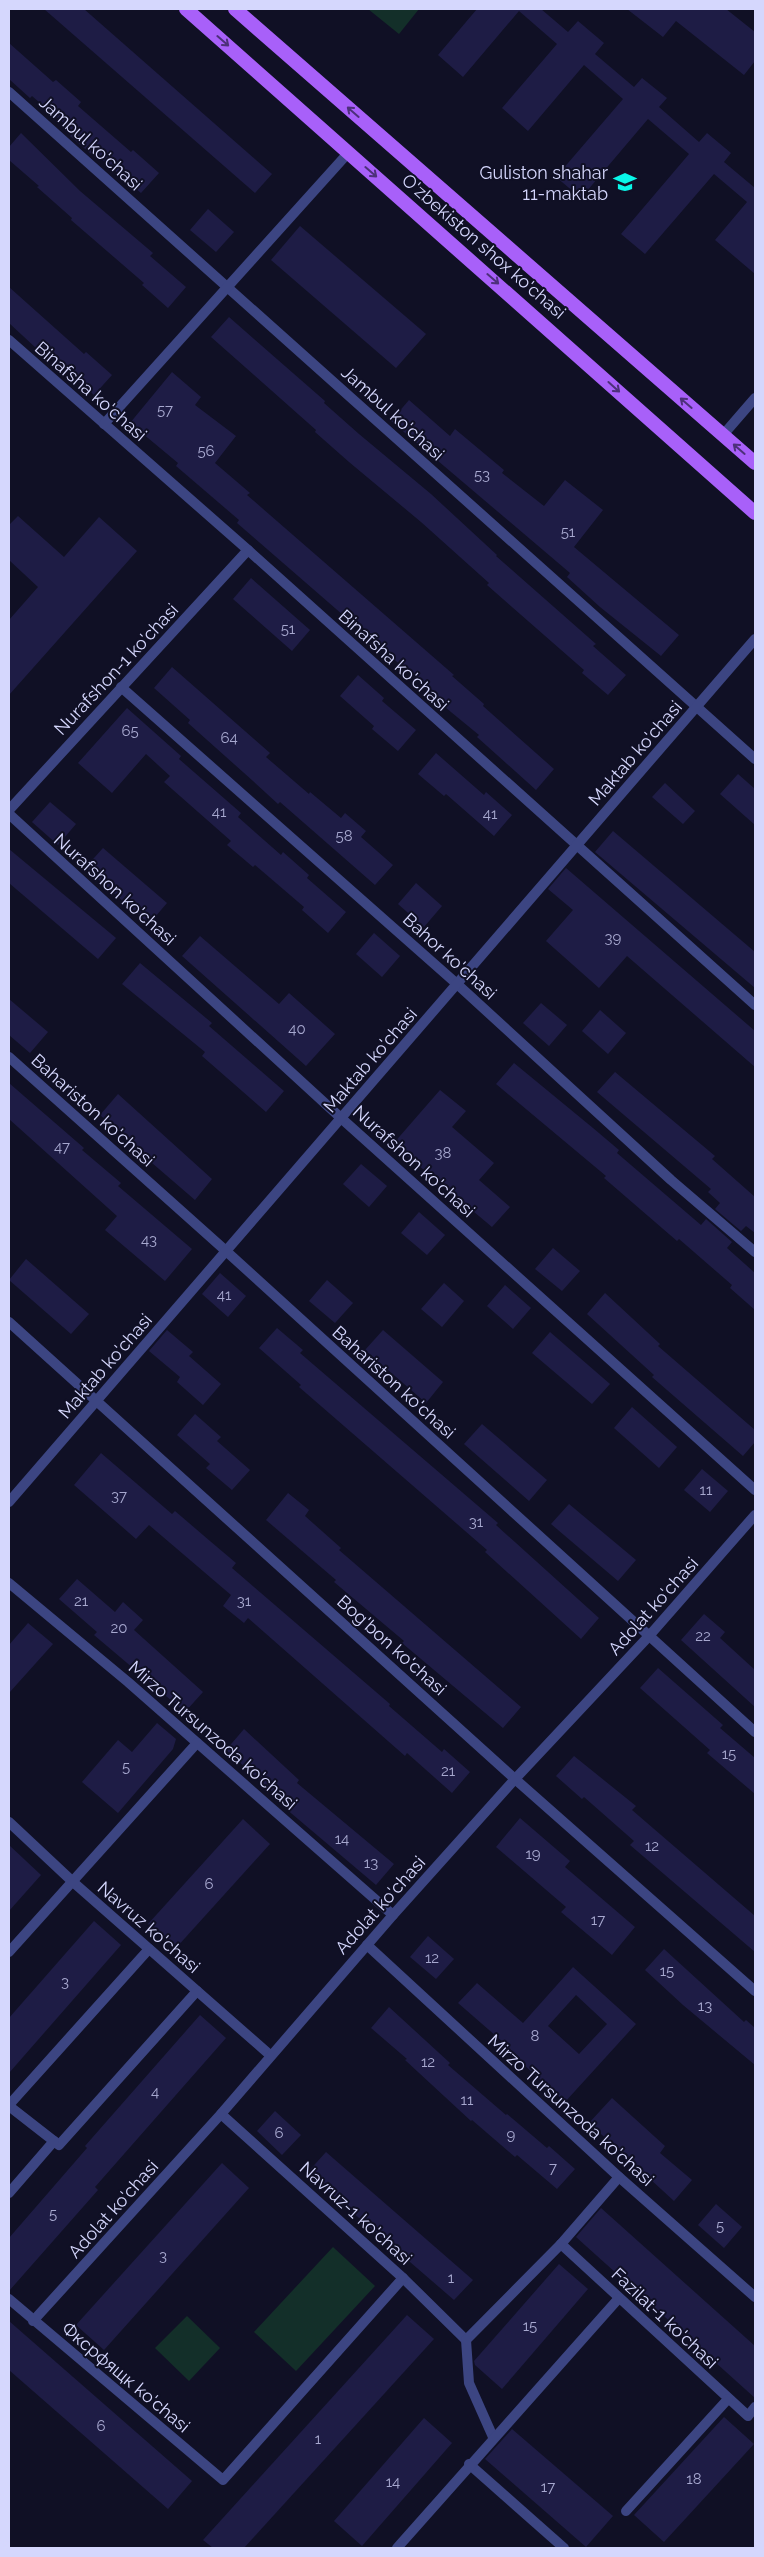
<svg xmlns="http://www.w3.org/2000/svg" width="764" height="2557" font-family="Raleway,sans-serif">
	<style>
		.green { fill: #132f29 }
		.building { fill: #1e1c45; fill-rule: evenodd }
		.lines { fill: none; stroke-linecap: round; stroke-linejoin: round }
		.minor { stroke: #3c4582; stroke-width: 10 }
		.primary { stroke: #a860f9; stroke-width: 14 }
		.oneway { stroke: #4d307a }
		.labels { text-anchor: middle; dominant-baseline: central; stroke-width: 4; stroke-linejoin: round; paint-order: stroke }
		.number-label { font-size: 15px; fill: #a7a8cf }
		.street-label { font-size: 18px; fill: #d5d7fd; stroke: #101025 }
		.poi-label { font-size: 18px; fill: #d5d7fd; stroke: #101025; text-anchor: end }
	</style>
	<rect width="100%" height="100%" fill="#101025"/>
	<g class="green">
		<path d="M368,9h51l-20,25z"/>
		<path d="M333,2247l42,39 -79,85 -42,-39z"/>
		<path d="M187,2316l33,32 -31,33 -34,-33z"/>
	</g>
	<g class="building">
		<path d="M44,9h40l188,165 -17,19z"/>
		<path d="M477,9h64l27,23 10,-11 26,22 -9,11 39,33 8,-9 25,20 -8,9 40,35 8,-9 24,20 -7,9 31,26v86l-40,-34 32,-38 -33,-28 -69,80 -24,-20 68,-80 -41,-35 -67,79 -25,-21 67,-78 -39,-34 -56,66 -26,-23 55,-64 -38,-33 -56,66 -25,-22z"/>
		<path d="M627,9h99l29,23v29l-11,14 -68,-54 -13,16z"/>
		<path d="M9,43l44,39 3,-2 25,22 -3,4 53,46 2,-2 26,23 -18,20 -42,-36 -2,2 -27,-23 4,-4 -42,-36 -2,2 -21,-19z"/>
		<path d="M21,133l59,58 73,62 -3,3 36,31 -18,21 -26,-23 2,-2 -73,-63 1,-2 -35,-31 2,-1 -30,-26v-13z"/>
		<path d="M208,209l26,23 -18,20 -26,-22z"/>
		<path d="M300,226l126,108 -30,34 -125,-108z"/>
		<path d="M9,287l75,67 2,-2 26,23 -18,20 -42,-37 -2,3 -41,-38z"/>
		<path d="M229,317l96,84 -1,2 35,31 72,60 66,61 -1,1 100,88 -3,2 33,29 -18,20 -26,-22 2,-3 -97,-85 2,-2 -68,-61 -72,-60 -34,-30 1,-2 -105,-93z"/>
		<path d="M172,372l29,25 -6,8 41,31 -21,27 35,30 -3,2 207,180 -2,1 32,28 -1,2 71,63 -18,21 -59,-53 2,-2 -39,-32 2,-2 -205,-178 2,-3 -63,-54 2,-3 -48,-40z"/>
		<path d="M409,400l41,36 5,-7 49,41 -2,3 42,33 21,-26 38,30 -29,37 105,88 -18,21 -61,-49 -33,-30 3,-4 -179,-152z"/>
		<path d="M18,516l46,41 35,-40 38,34 -128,144v-75l29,-33 -29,-27v-35z"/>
		<path d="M251,578l59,52 -18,21 -59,-52z"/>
		<path d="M172,667l98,86 -4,4 43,37 1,-2 31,26 4,-5 21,18 -5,6 32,28 -18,20 -95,-83 -2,2 -25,-23 -65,-58 2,-3 -36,-32z"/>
		<path d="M358,675l26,23 -2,3 34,29 -18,21 -26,-22 2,-3 -34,-30z"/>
		<path d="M127,708l54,48 -2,3 62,54 -3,4 43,38 2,-3 26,23 -2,3 39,34 -18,21 -26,-23 2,-3 -49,-42 -2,2 -26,-22 4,-4 -67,-59 6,-6 -24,-22 -34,39 -34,-30z"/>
		<path d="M436,753l48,42 2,-3 26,23 -18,21 -48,-42 -2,2 -26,-22z"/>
		<path d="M738,774l17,15v36l-35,-31z"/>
		<path d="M665,783l30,28 -12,13 -31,-27z"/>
		<path d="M50,802l26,22 -18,21 -26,-23z"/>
		<path d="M613,831l142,121v36l-160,-136z"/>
		<path d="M103,848l64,55 -18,21 -64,-56z"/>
		<path d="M9,849l107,89 -18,21 -89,-76z"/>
		<path d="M566,868l189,163v36l-128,-111 -28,32 -53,-47 27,-31 -25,-21z"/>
		<path d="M416,883l26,23 -18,21 -26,-23z"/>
		<path d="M374,933l26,23 -18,21 -26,-23z"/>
		<path d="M200,936l79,68 10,-11 46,41 -29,32 -124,-110z"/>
		<path d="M140,963l72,60 -3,3 75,65 -18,21 -64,-56 3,-4 -83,-68z"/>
		<path d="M9,999l39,33 -18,21 -21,-18z"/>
		<path d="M541,1003l26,22 -18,21 -26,-23z"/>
		<path d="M600,1010l26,23 -18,21 -26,-23z"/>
		<path d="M514,1063l79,65 26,22 -2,3 84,72 5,-6 26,23 -5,6 28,25v37l-25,-22 2,-3 -53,-46 -2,2 -73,-63 2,-2 -110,-92z"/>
		<path d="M615,1072l100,84 -3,3 43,38v36l-9,-7 -5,5 -26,-22 5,-6 -12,-11 3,-3 -114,-97z"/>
		<path d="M9,1083l75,65 -2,2 39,33 -3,3 74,63 -27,32 -60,-51 12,-14 -108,-97z"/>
		<path d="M440,1090l26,21 -14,16 42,36 -15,17 31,27 -18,20 -99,-83z"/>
		<path d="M118,1094l94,85 -17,21 -65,-56 1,-2 -31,-27z"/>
		<path d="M361,1164l26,22 -18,21 -26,-23z"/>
		<path d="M419,1212l26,23 -18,20 -26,-22z"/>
		<path d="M553,1248l27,23 -18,20 -27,-22z"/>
		<path d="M26,1259l63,55 -18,20 -62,-54z"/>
		<path d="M220,1273l26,23 -18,21 -26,-23z"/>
		<path d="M327,1280l26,23 -18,20 -26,-22z"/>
		<path d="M444,1283l20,18 -22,26 -21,-18z"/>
		<path d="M505,1285l26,23 -18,21 -26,-23z"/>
		<path d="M605,1293l55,51 -2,2 97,84v12l-12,14 -91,-79 2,-2 -67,-61z"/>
		<path d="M277,1328l26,22 -3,3 198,170 -2,2 103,93 -18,21 -96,-87 2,-2 -188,-163 2,-2 -42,-37z"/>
		<path d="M167,1330l26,22 -4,4 32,28 -18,21 -26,-23 3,-5 -31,-26z"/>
		<path d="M383,1330l60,52 -17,21 -61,-53z"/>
		<path d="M550,1332l60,52 -18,20 -60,-51z"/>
		<path d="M632,1407l45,40 -18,21 -45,-40z"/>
		<path d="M195,1414l26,23 -4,4 33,29 -18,20 -26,-22 4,-4 -33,-29z"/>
		<path d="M482,1424l65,56 -18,21 -65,-57z"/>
		<path d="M101,1453l71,61 3,-3 35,30 26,22 -4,5 158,136 -1,2 53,46 2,-3 26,23 -18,21 -45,-40 -2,3 -157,-138 -4,5 -21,-17 8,-11 -82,-70 -13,14 -62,-54z"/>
		<path d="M702,1469l26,22 -18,21 -26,-22z"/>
		<path d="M288,1493l21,17 -4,6 36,32 -2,2 182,157 -18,21 -101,-85 2,-2 -70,-59 2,-2 -70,-60z"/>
		<path d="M569,1504l67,56 -18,21 -67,-57z"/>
		<path d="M77,1579l38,33 8,-10 20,18 -9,10 69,62 -18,20 -91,-77 3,-3 -38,-33z"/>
		<path d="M704,1614l21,18 -5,6 35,32v37l-74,-67z"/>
		<path d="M28,1623l25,21 -44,49v-48z"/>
		<path d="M658,1668l65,57 -3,3 35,30v36l-48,-41 3,-3 -70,-62z"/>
		<path d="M157,1723l19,16 -3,10 -55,64 -36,-31 36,-42 14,12z"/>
		<path d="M244,1729l55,51 -2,3 97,81 -18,21 -91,-77 2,-3 -61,-55z"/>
		<path d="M574,1756l62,50 -4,4 123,106v36l-125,-107 4,-4 -50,-44 -2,2 -26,-23z"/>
		<path d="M520,1818l50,43 -5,6 70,60 -23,28 -51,-43 5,-5 -70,-60z"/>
		<path d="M243,1819l27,25 -94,104 -28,-24z"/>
		<path d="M9,1845l32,30 -32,36z"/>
		<path d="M94,1921l27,24 -112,128v-55z"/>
		<path d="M428,1936l26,23 -18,20 -26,-22z"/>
		<path d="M664,1949l80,73 2,-2 9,8v37l-72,-60 -38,-35z"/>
		<path d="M573,1967l63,57 -71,78 -63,-57 2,-2 -46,-40 19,-20 46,40zM576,1995l31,29 -28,30 -31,-28z"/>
		<path d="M389,2007l61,56 -2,2 58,50 1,-1 40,34 2,-2 26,23 -18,20 -40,-34 -2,2 -43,-37 -1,1 -66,-61 2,-1 -36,-31z"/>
		<path d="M200,2015l26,23 -131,149 3,3 -89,101v-53l78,-90 -2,-2z"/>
		<path d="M612,2098l53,48 -5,7 32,27 -18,21 -85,-78z"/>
		<path d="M275,2111l26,24 -19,20 -25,-24z"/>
		<path d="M326,2152l147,128 -19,20 -147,-127z"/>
		<path d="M222,2163l27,25 -145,162 -28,-25z"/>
		<path d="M716,2204l26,23 -18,21 -26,-23z"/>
		<path d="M601,2208l154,138v52l-179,-161z"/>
		<path d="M559,2264l29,25 -86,100 -27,-24 -1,-4z"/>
		<path d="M407,2315l27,24 -190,209h-31l-10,-8z"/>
		<path d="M9,2321l183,160 -24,28 -159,-139z"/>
		<path d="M724,2417l30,27 -90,98 -30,-27z"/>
		<path d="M424,2418l28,25 -90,103 -28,-25z"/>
		<path d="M512,2429l101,87 -27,31 -101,-88z"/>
	</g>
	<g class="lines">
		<g class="minor">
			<path d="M9,92l746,667"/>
			<path d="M9,340l239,210 507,455"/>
			<path d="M104,424l245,-272"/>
			<path d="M723,435l32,-37"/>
			<path d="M121,687l336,297 214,196 84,72"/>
			<path d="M9,810l239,-260"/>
			<path d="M9,814l332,304 414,372"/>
			<path d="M9,1057l217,194 529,481"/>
			<path d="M9,1322l506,457 240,212"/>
			<path d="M9,1502l746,-863"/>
			<path d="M9,1583l119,99 265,233"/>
			<path d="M9,1822l64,60 197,173"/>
			<path d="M367,1945l252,232 136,120"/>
			<path d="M9,1952l188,-209"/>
			<path d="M9,2105l140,-156"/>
			<path d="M9,2106l50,39 138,-154"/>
			<path d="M221,2114l182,164 63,62"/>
			<path d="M9,2193l45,-52"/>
			<path d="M561,2244l187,172 7,-9"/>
			<path d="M9,2299l214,181 180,-202"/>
			<path d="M33,2321l188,-207 172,-199 122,-136 134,-143 106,-121"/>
			<path d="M493,2437l-24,-54 -3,-43 95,-96 58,-67"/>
			<path d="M469,2464l95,84"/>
			<path d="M626,2511l102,-112"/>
			<path d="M397,2548l222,-250"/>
		</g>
		<g class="primary">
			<path d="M186,9l569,504"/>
			<path d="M235,9l520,454"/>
		</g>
	</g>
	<defs><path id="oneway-shaft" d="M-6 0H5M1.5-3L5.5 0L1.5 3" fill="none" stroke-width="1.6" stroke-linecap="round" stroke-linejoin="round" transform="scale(1.25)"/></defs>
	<g class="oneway">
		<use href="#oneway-shaft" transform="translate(223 41) rotate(41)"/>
		<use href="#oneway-shaft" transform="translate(353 112) rotate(-139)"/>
		<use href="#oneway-shaft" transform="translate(371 172) rotate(41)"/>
		<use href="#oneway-shaft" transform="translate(493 279) rotate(41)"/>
		<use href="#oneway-shaft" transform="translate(614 387) rotate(42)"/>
		<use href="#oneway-shaft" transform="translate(686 403) rotate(-139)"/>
		<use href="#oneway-shaft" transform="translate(739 449) rotate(-139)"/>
	</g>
	<defs>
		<symbol id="school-bare" viewBox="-9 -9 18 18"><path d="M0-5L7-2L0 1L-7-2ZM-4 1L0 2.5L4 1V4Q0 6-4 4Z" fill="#09f6e8" stroke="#101025" stroke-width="2.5" paint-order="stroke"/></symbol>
	</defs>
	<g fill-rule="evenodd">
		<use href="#school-bare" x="609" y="166" width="32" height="32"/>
	</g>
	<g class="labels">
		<g class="number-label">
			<text x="165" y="410">57</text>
			<text x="206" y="451">56</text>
			<text x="482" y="475">53</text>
			<text x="568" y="532">51</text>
			<text x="288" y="629">51</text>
			<text x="130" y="731">65</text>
			<text x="229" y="738">64</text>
			<text x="219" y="812">41</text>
			<text x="490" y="814">41</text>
			<text x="344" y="836">58</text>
			<text x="613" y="938">39</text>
			<text x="297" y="1029">40</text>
			<text x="62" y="1147">47</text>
			<text x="443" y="1153">38</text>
			<text x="149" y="1240">43</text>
			<text x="224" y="1295">41</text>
			<text x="706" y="1490">11</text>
			<text x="119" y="1496">37</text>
			<text x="476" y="1522">31</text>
			<text x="81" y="1601">21</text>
			<text x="244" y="1601">31</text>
			<text x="119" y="1628">20</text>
			<text x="703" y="1636">22</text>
			<text x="729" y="1754">15</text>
			<text x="126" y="1767">5</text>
			<text x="448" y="1771">21</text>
			<text x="342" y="1839">14</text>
			<text x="652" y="1846">12</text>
			<text x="533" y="1854">19</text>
			<text x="371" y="1863">13</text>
			<text x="209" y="1884">6</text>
			<text x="598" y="1920">17</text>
			<text x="432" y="1958">12</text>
			<text x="667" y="1971">15</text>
			<text x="65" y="1982">3</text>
			<text x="705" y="2006">13</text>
			<text x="535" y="2036">8</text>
			<text x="428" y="2062">12</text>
			<text x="155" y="2092">4</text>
			<text x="467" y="2100">11</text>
			<text x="279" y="2133">6</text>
			<text x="511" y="2135">9</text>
			<text x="553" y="2168">7</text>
			<text x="53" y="2214">5</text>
			<text x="720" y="2226">5</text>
			<text x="163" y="2256">3</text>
			<text x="451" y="2278">1</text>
			<text x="530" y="2326">15</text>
			<text x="101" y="2426">6</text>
			<text x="318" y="2439">1</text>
			<text x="694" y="2479">18</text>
			<text x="393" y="2482">14</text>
			<text x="548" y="2487">17</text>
		</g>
		<g class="street-label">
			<text transform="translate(91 143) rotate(42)">Jambul ko'chasi</text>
			<text transform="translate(484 246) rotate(41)">O'zbekiston shox ko'chasi</text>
			<text transform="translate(91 391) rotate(41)">Binafsha ko'chasi</text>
			<text transform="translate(393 413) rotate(42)">Jambul ko'chasi</text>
			<text transform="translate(394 660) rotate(42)">Binafsha ko'chasi</text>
			<text transform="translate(116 669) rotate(-47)">Nurafshon-1 ko'chasi</text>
			<text transform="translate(635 753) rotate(-49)">Maktab ko'chasi</text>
			<text transform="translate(115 889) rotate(42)">Nurafshon ko'chasi</text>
			<text transform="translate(450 956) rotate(42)">Bahor ko'chasi</text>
			<text transform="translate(370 1060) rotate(-49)">Maktab ko'chasi</text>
			<text transform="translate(93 1110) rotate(42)">Bahariston ko'chasi</text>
			<text transform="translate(414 1161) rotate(42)">Nurafshon ko'chasi</text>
			<text transform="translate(105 1366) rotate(-49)">Maktab ko'chasi</text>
			<text transform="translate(394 1382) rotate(42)">Bahariston ko'chasi</text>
			<text transform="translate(653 1606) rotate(-48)">Adolat ko'chasi</text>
			<text transform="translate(392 1645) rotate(42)">Bog'bon ko'chasi</text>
			<text transform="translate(213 1735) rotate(41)">Mirzo Tursunzoda ko'chasi</text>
			<text transform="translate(380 1905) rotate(-48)">Adolat ko'chasi</text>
			<text transform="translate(149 1927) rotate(41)">Navruz ko'chasi</text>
			<text transform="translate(571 2110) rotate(42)">Mirzo Tursunzoda ko'chasi</text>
			<text transform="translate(113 2209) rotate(-48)">Adolat ko'chasi</text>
			<text transform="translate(356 2213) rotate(42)">Navruz-1 ko'chasi</text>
			<text transform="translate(665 2318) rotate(43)">Fazilat-1 ko'chasi</text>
			<text transform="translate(126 2377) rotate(40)">Фксрфящк ko'chasi</text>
		</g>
		<g class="poi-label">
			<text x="608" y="172">Guliston shahar<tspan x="608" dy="21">11-maktab</tspan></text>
		</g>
	</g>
	<rect width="764" height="2557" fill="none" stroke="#d5d7fd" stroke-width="20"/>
</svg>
